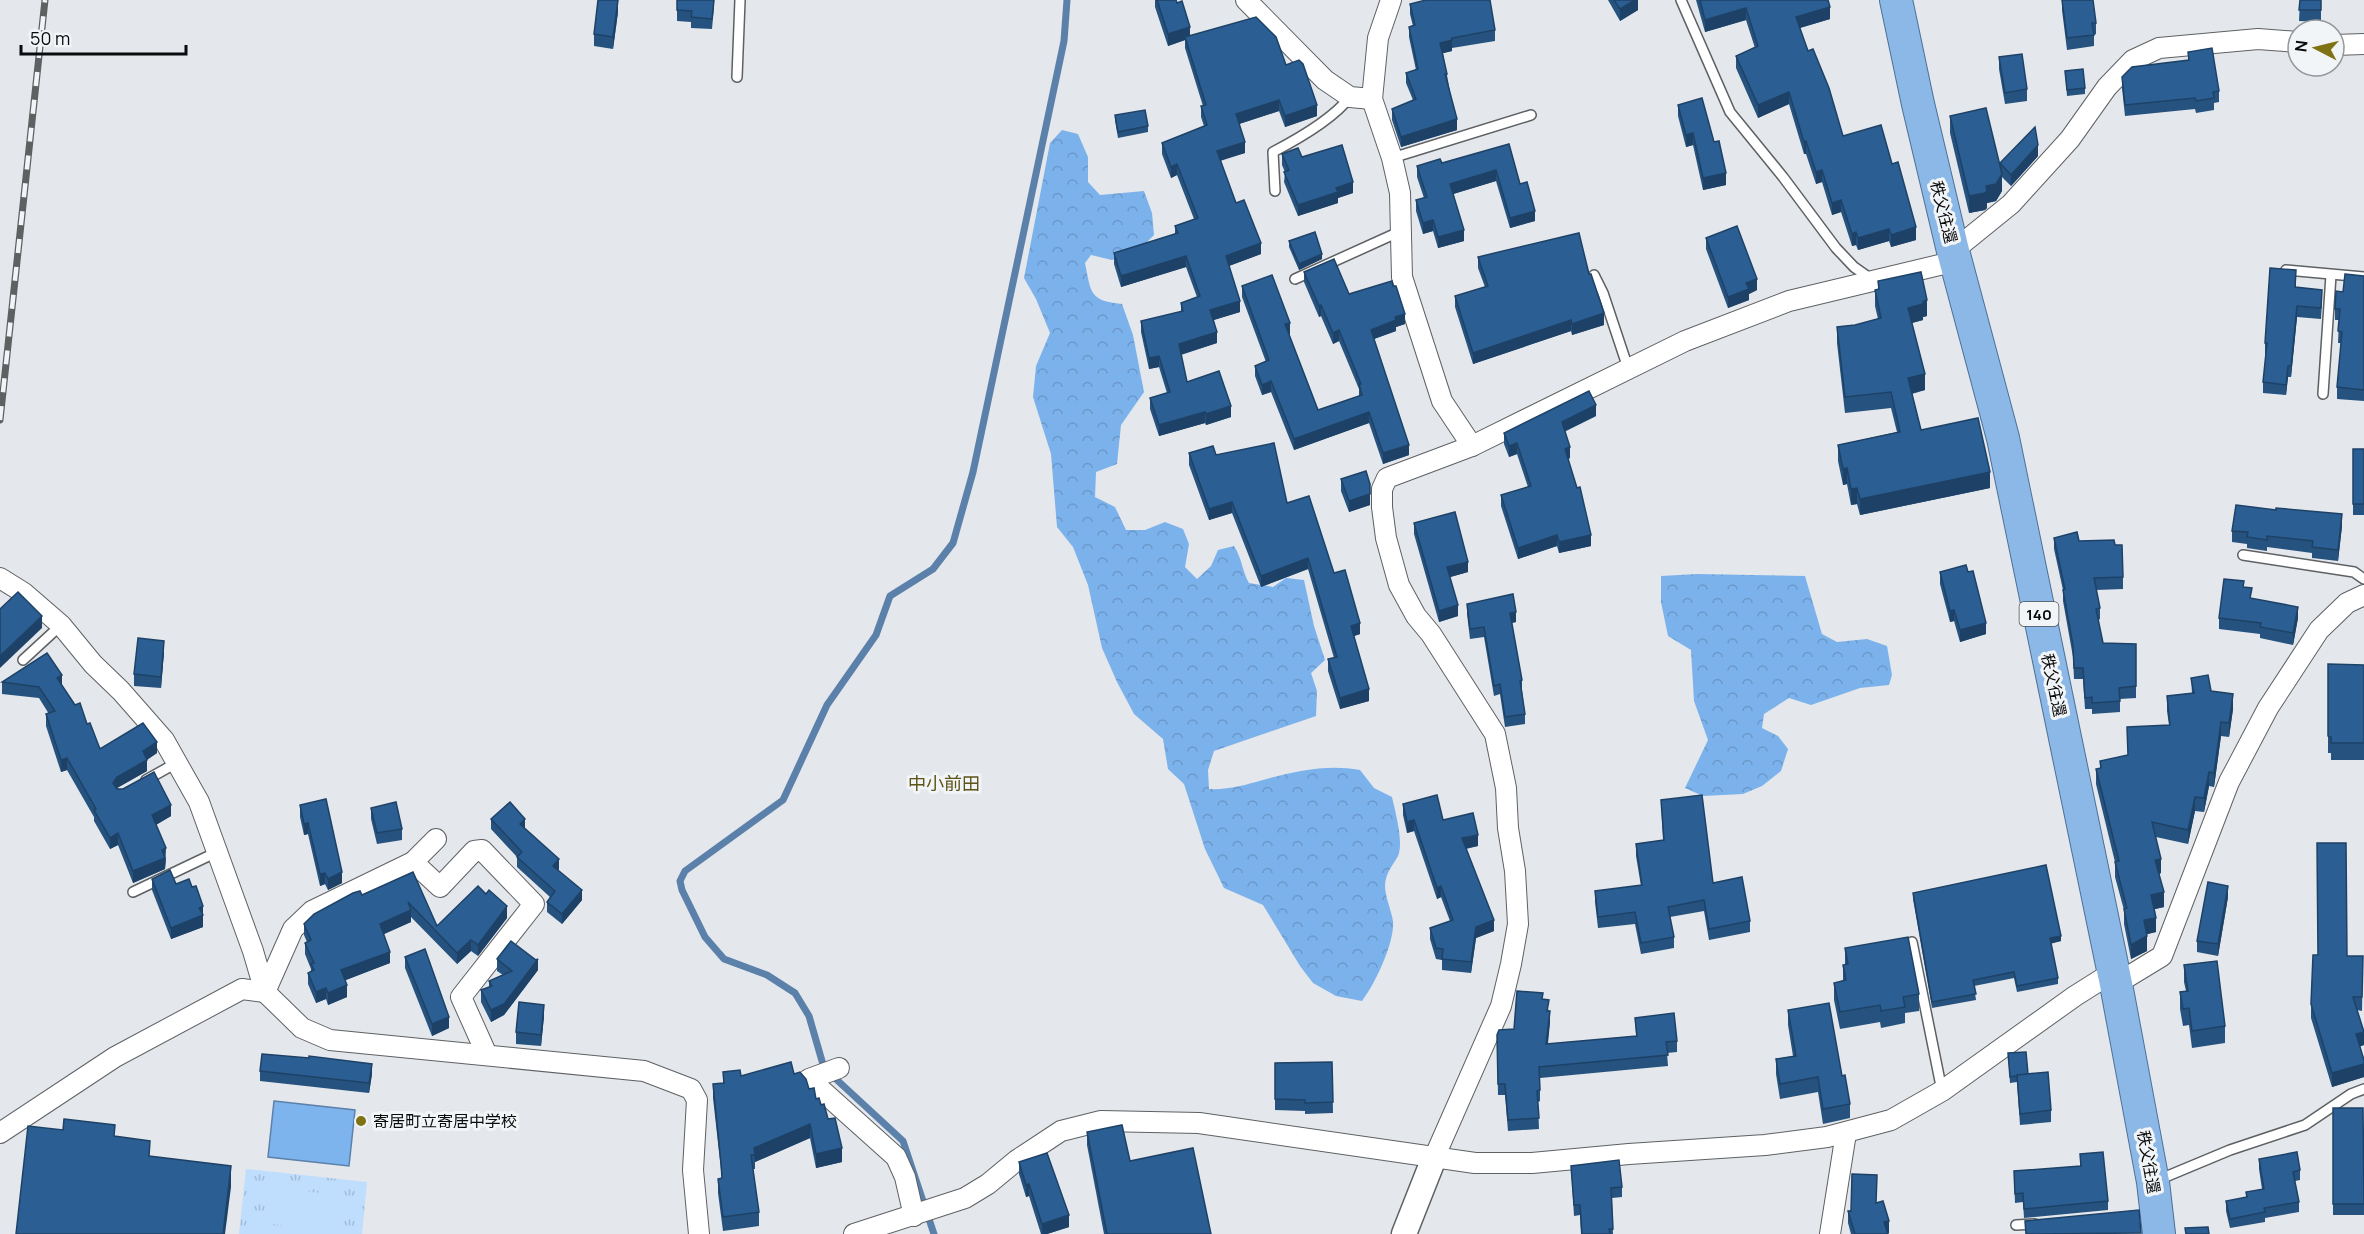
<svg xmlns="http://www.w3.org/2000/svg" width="2364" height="1234" font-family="Manrope,'Noto Sans JP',sans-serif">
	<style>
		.grass { fill: url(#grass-tufts) }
		.forest { fill: url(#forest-crowns) }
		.pitch { fill: #bfddfd }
		.water { fill: #7eb4ee; stroke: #5b81aa; stroke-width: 1.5 }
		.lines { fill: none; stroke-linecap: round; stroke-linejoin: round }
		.stream { stroke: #5b81aa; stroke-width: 7 }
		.service-casing { stroke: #5e6164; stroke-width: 12 }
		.minor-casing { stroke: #5e6164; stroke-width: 22 }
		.tertiary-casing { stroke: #5e6164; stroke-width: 27 }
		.trunk-casing { stroke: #4c7097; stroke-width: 34 }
		.service { stroke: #fff; stroke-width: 9 }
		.minor { stroke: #fff; stroke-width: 20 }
		.tertiary { stroke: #fff; stroke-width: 24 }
		.trunk { stroke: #8cb8e8; stroke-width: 32 }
		.rail-casing { stroke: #5e6062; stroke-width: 7 }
		.rail { stroke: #f2f5f8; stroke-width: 4.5; stroke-dasharray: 14; stroke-linecap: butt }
		.wall { fill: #25527e }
		.shaded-wall { fill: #1e4267 }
		.building { fill: #2b5f93; stroke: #1e4267; stroke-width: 1.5 }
		.poi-dot { fill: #7f7213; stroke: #f2f5f8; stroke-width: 2 }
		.labels { text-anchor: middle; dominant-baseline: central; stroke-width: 6; stroke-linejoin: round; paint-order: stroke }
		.shield { fill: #f2f5f8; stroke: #505153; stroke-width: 1.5 }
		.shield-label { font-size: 15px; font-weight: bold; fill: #0a0b0c }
		.street-label { font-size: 16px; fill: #0a0b0c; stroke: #f2f5f8 }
		.poi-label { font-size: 16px; fill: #0a0b0c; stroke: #f2f5f8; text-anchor: start }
		.neighbourhood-label { font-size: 18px; fill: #5c5316; stroke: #f2f5f8 }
	</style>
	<defs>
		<pattern id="grass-tufts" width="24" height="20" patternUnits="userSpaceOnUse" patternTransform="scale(1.5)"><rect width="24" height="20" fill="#bfddfd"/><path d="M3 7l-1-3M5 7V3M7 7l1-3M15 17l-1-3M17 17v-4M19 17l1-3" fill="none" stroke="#a3bcd8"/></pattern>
		<pattern id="forest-crowns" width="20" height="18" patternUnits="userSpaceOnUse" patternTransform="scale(1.5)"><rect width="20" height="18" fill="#7cb2ec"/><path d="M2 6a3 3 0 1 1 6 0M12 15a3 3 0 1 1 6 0" fill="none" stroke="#6a98c9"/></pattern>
	</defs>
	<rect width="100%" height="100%" fill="#e4e7eb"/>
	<path class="grass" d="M246,1169l121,13 -5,52h-123z"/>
	<g class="forest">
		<path d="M1062,130l16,4 10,23v25l12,13 44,-4 8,22 2,22 -14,14 -28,11 -21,-5 -6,8c6,29 4,38 37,41l11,31 11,57 -23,33 -4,39 -21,8 -1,25 20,10 11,23h19l20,-8 18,7 6,15 -4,23 12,12 14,-13 7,-16 16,-4c8,12 8,25 15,37l24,4 13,-9 18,2 10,46 11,34 -14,13 6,18 -1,25 -102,35 -6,19 1,19c19,1 36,-4 54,-9 33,-9 64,-16 97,-10l14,18 18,9c3,14 12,45 6,59 -6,11 -12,16 -13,29 0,12 6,24 8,36 2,21 -18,63 -31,80l-26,-5 -23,-13 -13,-17 -37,-61 -39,-17 -19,-39 -21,-65 -16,-15 -5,-30 -29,-25 -17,-32 -15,-34 -14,-63 -15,-38 -16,-20 -6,-73 -18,-57 3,-31 14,-33 -14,-34 -12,-21 26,-135z"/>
		<path d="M1697,574l108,2 17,58 15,8 30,-3 20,7 5,29 -3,10 -29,3 -49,17 -22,-7 -25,16 -2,14 16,8 10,13 -7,22 -19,15 -19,8 -40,2 -18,-8 23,-48 -14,-39 -3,-51 -23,-14 -7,-34v-26z"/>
	</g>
	<path class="pitch" d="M268,1187l79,9 -5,37 -78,-10z"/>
	<path class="water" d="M274,1101l81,9 -6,56 -81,-9z"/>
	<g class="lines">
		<path class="stream" d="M934,1234l-31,-93 -79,-73 -15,-52 -14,-23 -28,-18 -43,-16 -19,-22 -23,-47 -2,-9 5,-10 98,-71 44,-95 49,-70 14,-39 43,-27 20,-26 20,-71 91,-431 3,-41"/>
		<defs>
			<g id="service">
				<path d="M1681,0l49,112 53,65 53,71 18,19 17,12"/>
				<path d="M737,77l3,-77"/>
				<path d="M1392,158l139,-43"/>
				<path d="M1275,191l-2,-39c25,-13 59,-32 77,-55"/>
				<path d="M2286,270l78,7"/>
				<path d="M1594,275l9,18 25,75"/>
				<path d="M1295,279l106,-48"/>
				<path d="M2323,394l8,-119"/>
				<path d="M2243,555l111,17 10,7"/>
				<path d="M23,660l38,-35"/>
				<path d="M146,780l32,-18"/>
				<path d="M133,892l84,-40"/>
				<path d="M1912,942l30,149"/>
				<path d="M2158,1180l72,-30 75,-25 46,-31 13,-5"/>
				<path d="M2016,1225l19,-1"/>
			</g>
			<g id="minor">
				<path d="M1246,0l79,80 25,17 22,2"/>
				<path d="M1391,0l-13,38 -6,61 20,59 8,35 2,84 40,124 30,45"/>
				<path d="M2334,45l30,-1"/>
				<path d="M1953,251l58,-47 59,-65 37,-52 26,-27 26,-12 99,-9 40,3"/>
				<path d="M0,578l24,15 37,32 32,39 28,27 43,49 35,62 54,149 12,41 37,36 28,12 314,31 47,18 6,11 -4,70 6,64"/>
				<path d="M413,862l27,25 34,-36 8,-1 52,54 -73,93 26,58"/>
				<path d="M2116,984l46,-28 67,-174 39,-74 51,-78 28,-27 17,-8"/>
				<path d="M265,992l28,-63 19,-18 101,-49 23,-23"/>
				<path d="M839,1068l-30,11 87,78 9,20 9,39"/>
				<path d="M0,1133l115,-76 127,-68 23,3"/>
				<path d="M1434,1158l67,-152 10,-42 7,-40 -3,-53 -7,-43 -2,-40 -11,-54 -64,-100 -15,-18 -17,-31 -13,-47 -4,-31v-18l5,-11 85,-32 213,-105 104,-40 167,-40"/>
				<path d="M854,1234l111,-36 23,-14 29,-24 44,-29 40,-10 98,2 276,40h57l97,-9 136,-9 62,-8 64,-17 51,-29 133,-95 38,-24"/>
				<path d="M1830,1234l16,-101"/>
			</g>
			<path id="tertiary" d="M1404,1234l30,-76"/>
			<path id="trunk" d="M1896,0l22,104 35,147 50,187 113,546 37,198 6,52"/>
		</defs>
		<use href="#service" class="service-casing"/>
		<use href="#minor" class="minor-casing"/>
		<use href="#tertiary" class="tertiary-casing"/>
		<use href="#trunk" class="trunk-casing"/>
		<use href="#service" class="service"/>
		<use href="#minor" class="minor"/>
		<use href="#tertiary" class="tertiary"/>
		<use href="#trunk" class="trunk"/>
		<defs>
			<path id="rail" d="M0,420l45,-420"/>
		</defs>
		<use href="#rail" class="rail-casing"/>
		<use href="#rail" class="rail"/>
	</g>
	<g class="wall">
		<path d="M1155,0h21l14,35 96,30 31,51 -32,11 -6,-16 -40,13 6,29 -25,7 16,43 25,51 -32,12 11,46 -26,8 3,23 -36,12 6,27 44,35 -25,8 -1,-2 -46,13 -9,-27v-11l17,-5 -8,-26 -10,2 -8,-37v-11l40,-9v-9l16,-6 -11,-30 -65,20 -7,-23v-11l61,-19v-8l19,-7 -17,-44 -6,3 -9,-24v-11l42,-17 -3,-9v-11h2l-18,-58v-8l-17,6 -13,-39z"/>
		<path d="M1608,0h30v10l-18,11z"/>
		<path d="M1696,0h132l2,19 -30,9 8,23 35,85 73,104 -25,7 -2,-6 -31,9 -2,-5 -4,1 -11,-34 -9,3 -10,-33 -6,2 -10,-30h-2l-15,-50 -31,14 -22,-50v-12l19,-8 -9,-28 -41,12z"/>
		<path d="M2062,0l34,23v11l-2,1v11l-27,4 -5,-40z"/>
		<path d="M2300,0h21v22l-22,-1z"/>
		<path d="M1410,4l85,26v11l-43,7v3l-9,2 14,77 -56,17 -9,-27v-11l21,-9 -7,-17v-10l10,-3 -7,-33v-10l4,-1 -3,-12z"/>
		<path d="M714,7l-2,22 -21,-1v-6l-14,-1v-11z"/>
		<path d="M618,12l-5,37 -19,-3v-12z"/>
		<path d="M2188,52l31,39v11l-5,1v7l-18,3 -1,-4 -70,7 -3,-28v-11l66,-17z"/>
		<path d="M1999,57l28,32v12l-22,3 -6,-35z"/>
		<path d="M2065,71l20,17v6l-18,2z"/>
		<path d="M1678,105l48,80 -23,5 -10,-45 -7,2 -8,-31z"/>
		<path d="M1115,115l33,11v6l-30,6 -3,-18z"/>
		<path d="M1950,116l50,47 38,-7 -27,30 -9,-9v14l-6,10 -9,2v5l-2,2 -16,3 -19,-80z"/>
		<path d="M1509,144l11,40 15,37 -25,7 -14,-47 -43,13 11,47 -26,7 -5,-17 -10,3 -7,-23v-11l8,-2 -7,-21v-11l25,-3z"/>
		<path d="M1282,154l20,3 51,36 -15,5v5l-40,13 -14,-34 1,-10 -3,-7z"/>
		<path d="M1706,238l51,52 -8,4v6l-21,8 -22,-59z"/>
		<path d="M1289,241l33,18 -23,11 -10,-23z"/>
		<path d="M1478,257l111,17 15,51 -32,10 -1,-4 -98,33 -18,-57v-11l30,-9 -7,-19z"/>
		<path d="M1304,272l45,22 56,30 -9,3v4l-22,8 35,116 -26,9 -14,-41 -75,27 -23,-58 -9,3 -7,-19v-10l11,-4 -24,-65v-11l48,48h-1l29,76 41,-14v-7l-20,-48 -6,3 -12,-28 -2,1 -15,-35z"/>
		<path d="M2364,276v125l-27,-2v-12l4,-44h-3l1,-23h-4v-11l8,-17z"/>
		<path d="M1878,281l49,35 -4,1v3l-11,3 13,67 -13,4 9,36 69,58 -130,27 -3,-11 -6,1 -4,-21 -4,1 -5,-24v-16l59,-13 -6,-24 -46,5 -8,-70v-16l18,-2 23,-6 -3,-13v-16l3,-1z"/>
		<path d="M2296,281v7l26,13 -1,18 -24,-2 -6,60h-3l-2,18 -23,-2v-11l3,-28h-1v-11z"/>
		<path d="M1596,416l-31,15 5,27 -2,1 23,87 -32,7 -2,-7 -39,13 -17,-53v-11l27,-8 -11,-33 -8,3 -5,-13v-11z"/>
		<rect x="2353" y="449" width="11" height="66"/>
		<path d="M1189,453l27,2 71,48 47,70 26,61 -6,2 15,65 -29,8 -12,-38v-12l6,-1 -26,-89 -47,18 -29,-74 -23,7 -20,-55z"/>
		<path d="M1341,479l29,26 -21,7 -8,-21z"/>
		<path d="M1414,523l54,49 -18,5 8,39 -19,6 -25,-88z"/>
		<path d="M2342,526l-4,35 -26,-3v-5l-45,-6v4l-20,-3v-4l-15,-2v-11z"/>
		<path d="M2054,538l61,7 8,32v12l-27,1 4,18v11l-2,1 5,23 33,1v54l-16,1v13l-28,2v-5h-7l-2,-30h-9l-1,-22 -10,-56v-11l-9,-41z"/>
		<path d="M1940,572l46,62 -26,8 -6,-21 -4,1 -10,-38z"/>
		<path d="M2252,598l46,20 -5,27 -33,-7v-4l-41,-5v-11z"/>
		<path d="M1467,604l49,18 -4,1 10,57v10l3,24v10l-20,3 -5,-33 -6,2 -10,-59 -14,2 -3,-25z"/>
		<path d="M164,652l-3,36 -27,-2v-12z"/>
		<path d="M2364,665v95h-33v-7h-3v-17z"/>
		<path d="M2191,678l20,13 22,18 -4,28 -8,-1 -7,51 -5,-1 -5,26 -9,-1 -7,33 -32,-7 5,36 -2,1 5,33 -9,2 1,23 -9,2v17l-16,8 -7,-35v-14l-9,-33v-15l-19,-78v-15h4v-8l27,-6 42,-30 -2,-14v-15l25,-3z"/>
		<path d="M2,682l60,3 25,39 13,25 57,4 -10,7v11l-30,17 54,28 -15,9 10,35 -1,9 -32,14 -15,-38 -8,4 -16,-28v-4l-27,-47 -6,2 -15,-46v-12h3l-10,-16 -37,-4z"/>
		<path d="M1661,800l52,83 37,38v11l-41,8 -5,-29 -34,6 4,20v11l-33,6 -6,-30 -37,4 -3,-26v-11l46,-5 -5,-30v-12l27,-4z"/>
		<path d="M1403,804l40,16 35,26 -12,3 28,82 -18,7 -5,35 -29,-3v-10l-6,-1 -6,-20v-11l20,-7 -9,-24 -4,2 -23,-68 -7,2 -4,-18z"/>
		<path d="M300,805l42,78 -14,7 -3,-6 -5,2 -12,-52 -4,1 -4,-18z"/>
		<path d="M371,808l31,21v11l-25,4 -6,-25z"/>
		<path d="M491,819l34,10 34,40 -1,1 24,30 -20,24 -15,-12v-10l3,-5 -33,-30v-10l-26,-28z"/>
		<path d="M413,872l24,54 70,-8 -29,38 -7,-5 -14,13 -46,-47v5l-28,12 7,29 -45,17 2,17 -19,8 -2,-6 -10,4 -8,-19v-11l3,-2v-2l-6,-15v-11l2,-1 -3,-7v-11l58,-29z"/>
		<path d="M152,879l24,5 27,33v10l-32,12 -19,-49z"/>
		<path d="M1913,893l148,48 -10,2 7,35v6l-41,8 -3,-14 -40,8 2,14 -44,8 -19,-109z"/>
		<path d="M2228,897l-10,59 -21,-4v-11z"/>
		<path d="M1845,948l74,46v17l-14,2v10l-24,5 -1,-6 -40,7 -6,-29v-17l9,-2v-16h2z"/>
		<path d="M2347,956h16l-1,55 -5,-1 7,35 -4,1 4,14v17l-32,10 -21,-69v-14z"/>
		<path d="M405,957l44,71 -17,8 -27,-68z"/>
		<path d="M497,959l41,11 -34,45 -13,7 -10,-20v-12l8,-3v-6l14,-6 -6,-4z"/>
		<path d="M2184,965l41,61v17l-33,5 -3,-23 -6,1 -3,-17v-17l6,-1 -2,-9z"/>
		<path d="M1543,999l6,12 1,11 -2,22 88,-8 -1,-18 42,23v11l-10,1 1,13 -128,12v23l-2,1 1,27 -31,2 -3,-36h-7l-1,-60 17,-6z"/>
		<path d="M1788,1010l54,66 8,28v14l-27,6 -5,-32 -38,7 -4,-25v-15l17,-3 -5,-31z"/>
		<path d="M544,1016l-3,30 -25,-2v-12z"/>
		<path d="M2008,1053l20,21 23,36v12l-31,3 -3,-43 -7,1z"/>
		<path d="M1332,1062l1,51 -28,1v-3l-30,-1v-47z"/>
		<path d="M260,1071l112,3 -3,19 -109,-12z"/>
		<path d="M723,1072l18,4 53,-2 15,15 12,16 21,57 -26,6 -6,-30 -55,24v7h-2l6,43v14l-36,5 -5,-38v-14h4l-9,-81v-14l10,-1z"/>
		<path d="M2333,1108l31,47v60h-31z"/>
		<path d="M1087,1132l43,29 81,73h-107l-17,-89z"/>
		<path d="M2080,1154l28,47v9l-84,8 -1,-16 -8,1 -1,-32 66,-5z"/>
		<path d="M2259,1159l41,11v10l-5,1 4,21v10l-34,6v4l-35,6 -4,-17v-10l20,-4v-5l16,-3 -3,-20z"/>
		<path d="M1019,1162l50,65 -22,7h-6l-12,-38 -3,1 -7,-23z"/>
		<path d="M1571,1166l51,21v10l-10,1 1,36h-32l-1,-19 -6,1z"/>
		<path d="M1877,1203l12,30h-2l1,1h-37l-3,-11v-12z"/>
	</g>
	<g class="shaded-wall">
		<path d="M618,0v12l-5,37v-12z"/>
		<path d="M1635,0h3v10l-18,11v-12z"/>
		<path d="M1830,7v12l-34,10v-12z"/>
		<path d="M1746,8v12l-41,12v-12z"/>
		<path d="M1190,27v11l-5,-1v3l-17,6v-12z"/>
		<path d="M1452,40v11l-12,3v-11z"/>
		<path d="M1789,92v12l-31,14v-13z"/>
		<path d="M1279,100v11l-43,14v-11z"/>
		<path d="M1317,105v11l-32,11v-11z"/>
		<path d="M1457,119v11l-56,17v-10z"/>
		<path d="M1693,133v12l-7,2v-12z"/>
		<path d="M1806,141v13h-2v-12z"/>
		<path d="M1245,142v11l-28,9v-11z"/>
		<path d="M2038,145v11l-27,30v-11z"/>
		<path d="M1177,164v11l-6,3v-11z"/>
		<path d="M1496,170v11l-46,14v-11z"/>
		<path d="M1822,170v12l-6,2v-12z"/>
		<path d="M1726,173v12l-23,5v-12z"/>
		<path d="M2002,174v17l-6,10 -9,2v5l-2,2 -16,3v-17l17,-10z"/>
		<path d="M1353,182v11l-15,5v5l-40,13v-11l38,-17z"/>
		<path d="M1841,200v12l-9,3v-12z"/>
		<path d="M1535,211v10l-25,7v-10z"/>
		<path d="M1433,220v11l-10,3v-11z"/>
		<path d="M1916,227v13l-25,7v-12z"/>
		<path d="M1889,229v12l-31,9v-12z"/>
		<path d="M1464,230v11l-26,7v-11z"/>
		<path d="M1856,232v13l-4,1v-12z"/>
		<path d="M1261,243v11l-35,13v-11z"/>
		<path d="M1322,254v5l-23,11v-6z"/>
		<path d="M1186,256v11l-65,20v-11z"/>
		<path d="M1757,279v11l-8,4v6l-21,8v-11l18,-14z"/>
		<path d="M1927,300v16l-4,1v3l-15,4v-16z"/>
		<path d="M1240,301v11l-30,9v-11z"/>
		<path d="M1321,305v11l-2,1v-11z"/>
		<path d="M2297,306v11l-6,60v-11z"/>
		<path d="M1604,313v12l-32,10v-11z"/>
		<path d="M1405,314v10l-9,3v4l-25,9v-10l24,-13z"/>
		<path d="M1571,320v11l-98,33v-11z"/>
		<path d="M1290,323v11l-5,1v-11z"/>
		<path d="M1339,330v11l-6,3v-11z"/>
		<path d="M1217,332v11l-38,12v-11z"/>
		<path d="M1159,356v11l-10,2v-11z"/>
		<path d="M2288,366v11l-2,18v-10z"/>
		<path d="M1925,374v16l-17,4v-16z"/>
		<path d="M1271,381v11l-9,3v-10z"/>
		<path d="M1596,405v11l-34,17v-11z"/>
		<path d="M1231,406v11l-25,8v-11z"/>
		<path d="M1205,412v11l-46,13v-11z"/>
		<path d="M1369,412v11l-75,27v-11z"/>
		<path d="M1517,443v11l-8,3v-11z"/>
		<path d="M1409,445v10l-26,9v-11z"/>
		<path d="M1570,447v11l-5,2v-11z"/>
		<path d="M1847,468v16l-4,1v-16z"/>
		<path d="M1990,472v16l-130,27v-16z"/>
		<path d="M1857,488v16l-6,1v-16z"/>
		<path d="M1370,494v11l-21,7v-11z"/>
		<path d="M1232,502v11l-23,7v-11z"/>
		<path d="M2342,514v12l-4,35v-11z"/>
		<path d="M1557,535v11l-39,13v-11z"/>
		<path d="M1591,535v11l-32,7v-11z"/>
		<path d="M1308,558v11l-47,18v-11z"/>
		<path d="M1468,562v10l-21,6v-11z"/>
		<path d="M1458,605v11l-19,6v-11z"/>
		<path d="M2298,607v11l-5,27v-12z"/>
		<path d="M1954,610v11l-4,1v-11z"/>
		<path d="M1516,612v10l-6,1v-10z"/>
		<path d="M42,616v12l-42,40v-12z"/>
		<path d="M1360,623v11l-9,3v-11z"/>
		<path d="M1986,623v11l-26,8v-12z"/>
		<path d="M164,641v11l-3,36v-11z"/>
		<path d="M62,675v12l-5,-9z"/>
		<path d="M1369,689v12l-29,8v-11z"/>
		<path d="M2233,694v15l-4,28v-14z"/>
		<path d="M2221,722v14l-7,51v-14z"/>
		<path d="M157,742v11l-14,9v-11z"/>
		<path d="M67,758v12l-6,2v-12z"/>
		<path d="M147,760v11l-30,17 -4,-5 4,-6z"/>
		<path d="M2209,772v14l-5,26v-14z"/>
		<path d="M2195,797v14l-7,33v-14z"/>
		<path d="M171,805v11l-19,11v-12z"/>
		<path d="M525,819v10l-5,-5z"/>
		<path d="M1414,820v11l-7,2v-11z"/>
		<path d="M308,823v11l-4,1v-11z"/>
		<path d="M118,833v12l-8,4v-11z"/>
		<path d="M1478,835v11l-16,3v-11z"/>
		<path d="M166,848l-1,21 -32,14v-12l29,-21z"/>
		<path d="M559,859v10l-6,7v-10z"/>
		<path d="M2161,859v14l-6,2v-15z"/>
		<path d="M342,872v11l-14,7v-11z"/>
		<path d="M325,873v11l-5,2v-12z"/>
		<path d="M1441,886v11l-4,2v-11z"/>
		<path d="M2228,886v11l-10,59v-12z"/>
		<path d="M582,890v10l-20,24v-10z"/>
		<path d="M2164,892v15l-13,3v-15z"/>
		<path d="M203,906v21l-32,12v-11l28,-20z"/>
		<path d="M507,906v12l-29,38v-11z"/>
		<path d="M411,910v12l-31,14v-12z"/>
		<path d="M2156,918v14l-12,3v-15z"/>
		<path d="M1494,920v11l-18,7 -5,35v-11l5,-35z"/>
		<path d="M2061,936v5l-11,3v-6z"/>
		<path d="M2147,936v15l-16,8v-14z"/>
		<path d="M471,940v11l-14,13v-11z"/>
		<path d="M390,952v11l-49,19v-12z"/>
		<path d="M538,959v11l-34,45 -13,7v-12z"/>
		<path d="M347,985v12l-19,8v-12z"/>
		<path d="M326,988v11l-10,4v-11z"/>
		<path d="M544,1005v11l-3,30v-11z"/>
		<path d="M1550,1011v11l-4,33v-11z"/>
		<path d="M449,1017v11l-17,8v-12z"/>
		<path d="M2364,1032v13l-8,3v-14z"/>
		<path d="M372,1064v10l-3,19v-10z"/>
		<path d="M2364,1064v13l-32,10v-14z"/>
		<path d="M810,1124v14l-55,24 -1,-14z"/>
		<path d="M842,1148v14l-26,6v-14z"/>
		<path d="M231,1166v21l-6,47h-2z"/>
		<path d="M1029,1184v12l-3,1v-12z"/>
		<path d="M1069,1215v12l-22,7h-5v-10z"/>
		<path d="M1889,1221v12l-5,1v-12z"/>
	</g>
	<g class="building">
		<path d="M598,0h20l-5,37 -19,-3z"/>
		<path d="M677,0h37l-2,19 -21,-2 1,-6 -15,-1z"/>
		<path d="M1157,0h19l1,3 5,-2 8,26 -22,7z"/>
		<path d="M1426,0h64l5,30 -43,8v2l-12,3 7,31h-2l12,45 -56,18 -9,-28 24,-10 -10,-26 12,-4 -9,-42 6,-2 -5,-21z"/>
		<path d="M1614,0h21l-15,9z"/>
		<path d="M1700,0h128l2,7 -34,10 12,34 5,-2 16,39 14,48 38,-11 11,39 6,-2 18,65 -25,8 -2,-6 -31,9 -2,-6 -4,2 -11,-34 -9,3 -10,-33 -6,2 -10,-31 -2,1 -15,-50 -31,13 -22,-49 22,-10 -12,-38 -41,12z"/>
		<path d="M2062,0h31l3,23h-4l2,12 -27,3z"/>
		<path d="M2300,0h21v10h-22z"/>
		<path d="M1256,17l20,20 10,28 13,-5 4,4 14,41 -32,11 -6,-16 -43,14 9,28 -28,9 19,52 8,-3 17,43 -35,13 14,45 -30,9 7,22 -38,12 8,38 32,-11 12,35 -25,8 -1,-2 -46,13 -9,-27 20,-6 -11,-36 -10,2 -8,-37 42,-10 -2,-8 19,-7 -14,-40 -65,20 -7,-23 64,-20 -3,-7 23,-8 -21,-54 -6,3 -9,-24 45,-18 -6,-19 5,-1 -21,-68z"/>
		<path d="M2212,48l7,43 -6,1 1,6 -18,3 -1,-3 -70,7 -3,-28 10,-10 57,-7 -1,-8z"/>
		<path d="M2022,54l5,35 -22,4 -6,-36z"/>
		<path d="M2083,69l2,19 -18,2 -2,-19z"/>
		<path d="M1702,98l12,44 5,-1 7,32 -23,5 -10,-45 -7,2 -8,-30z"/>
		<path d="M1986,108l16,66 -6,10 -10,2 1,5 -2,2 -16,3 -19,-80z"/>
		<path d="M1145,110l3,16 -30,6 -3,-17z"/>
		<path d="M2035,127l3,18 -27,30 -11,-12z"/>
		<path d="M1509,144l11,40 7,-2 8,29 -25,7 -14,-48 -46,14 14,46 -26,7 -5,-17 -10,3 -7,-23 11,-3 -10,-31 23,-7 2,4z"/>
		<path d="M1342,145l11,37 -17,6 2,4 -40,13 -14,-33 5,-2 -7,-16 16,-6 4,9z"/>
		<path d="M1737,226l20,53 -11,4 3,6 -21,8 -22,-59z"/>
		<path d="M1315,232l7,22 -23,10 -10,-23z"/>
		<path d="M1579,233l10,41h2l13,39 -32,11 -1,-4 -98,33 -18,-57 33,-10 -10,-29z"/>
		<path d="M1334,259l15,35 43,-13 1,5h3l9,28 -10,3 1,3 -25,10 38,115 -26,8 -14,-41 -75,27 -23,-58 -9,4 -7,-19 14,-6 -27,-74 30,-11 18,48 -5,1 33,86 44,-15 -3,-11h2l-22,-54 -6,3 -12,-28 -2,1 -15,-34z"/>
		<path d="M2270,268l26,2 -1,17 27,3 -1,18 -24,-2 -6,60h-3l-2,19 -23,-3 4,-39h-2z"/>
		<path d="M1921,272l6,28 -4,1v3l-15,4 17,66 -17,4 13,52 57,-12 12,54 -130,27 -3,-11 -6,1 -4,-21 -4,1 -5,-24 62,-13 -9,-40 -46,5 -8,-70 18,-2 26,-7 -6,-28 4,-1 -1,-8z"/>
		<path d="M2345,274l19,2v114l-27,-3 5,-55 -4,-1 2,-22h-5l1,-18 7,1z"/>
		<path d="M1589,391l7,14 -34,17 8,25 -5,2 12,39 3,-1 11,48 -32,7 -2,-7 -39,13 -17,-53 30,-9 -14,-43 -8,3 -5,-13z"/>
		<path d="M1274,443l13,60 22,-7 25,77 11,-3 15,53 -9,3 18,63 -29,9 -12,-39 9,-2 -29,-99 -47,18 -29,-74 -23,7 -20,-56 24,-7 3,9z"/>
		<rect x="2353" y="449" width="11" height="55"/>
		<path d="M1366,471l4,13v10l-21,7 -8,-22z"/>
		<path d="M2236,505l40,5v-2l66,6 -4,36 -26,-3 1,-6 -46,-5v4l-20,-3 1,-5 -16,-1z"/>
		<path d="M1455,512l13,50 -21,5 11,38 -19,6 -25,-88z"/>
		<path d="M2077,532l2,9 35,-1 1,5h7l1,32 -29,1 6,30 -4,1 7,34 33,1v42l-17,2 1,13 -28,2v-6l-7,1 -2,-30h-9l-1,-23 -10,-55 2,-1 -11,-51z"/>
		<path d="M1966,565l2,7 5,-1 13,52 -26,7 -6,-20 -4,1 -10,-39z"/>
		<path d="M2224,579l20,2 -1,6 9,1 -2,10 48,9 -5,26 -33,-6 1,-4 -42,-5z"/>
		<path d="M18,592l24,24 -42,40v-47z"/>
		<path d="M1513,594l3,18 -6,1 12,67 -2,1 5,33 -20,3 -5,-33 -6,2 -10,-59 -14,2 -3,-25z"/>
		<path d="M138,638l26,3 -3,36 -27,-3z"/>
		<path d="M47,653l15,22 -5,3 18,27 5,-2 7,21 3,-1 10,26 43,-26 14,19 -14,9 4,9 -30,17 -4,6 4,6h6l31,-17 17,33 -19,10 14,33 -4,2 3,8 -32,13 -15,-38 -8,5 -16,-28 2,-1 -29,-51 -6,2 -15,-46 9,-3 -16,-24 -37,-5z"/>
		<path d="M2328,664l36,1v78h-33v-6l-3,-1z"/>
		<path d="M2208,675l3,16 22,3 -4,29 -8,-1 -7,51 -5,-1 -5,26 -9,-1 -7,33 -36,-8 9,37 -6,1 9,32 -13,3 5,23 -12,2 3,16 -16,9 -7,-36 3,-1 -12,-46 4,-1 -23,-92 5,-1 -1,-7 28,-6 -1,-28 43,-2 -3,-29 27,-3 -3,-15z"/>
		<path d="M1437,795l6,25 30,-7 5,22 -16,3 32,82 -18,7 -5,35 -29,-3 1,-10 -7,-1 -6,-20 23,-8 -12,-34 -4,2 -23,-68 -7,2 -4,-18z"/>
		<path d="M1702,795l11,88 29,-6 8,44 -41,8 -5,-29 -36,7 6,30 -33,6 -6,-31 -37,5 -3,-26 47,-6 -6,-41 28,-4 -3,-40z"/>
		<path d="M326,799l16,73 -14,7 -3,-6 -5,1 -12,-51 -4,1 -4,-19z"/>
		<path d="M396,802l6,27 -25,4 -6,-25z"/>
		<path d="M510,802l15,17 -5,5 39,35 -6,7 29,24 -20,24 -15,-12 8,-11 -38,-34 5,-5 -31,-33z"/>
		<path d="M2317,843h29l1,113h16l-1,41h-9l11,35 -8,2 8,26v4l-32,9 -21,-69 2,-49h5z"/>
		<path d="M2046,865l15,71 -11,2 8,40 -41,8 -3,-14 -41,8 3,14 -44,8 -19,-109z"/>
		<path d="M170,870l6,14 13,-5 3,8 4,-1 7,20 -4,2 4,7 -32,13 -19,-49z"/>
		<path d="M413,872l24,54 41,-40 8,8 3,-4 18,16 -29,39 -7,-5 -14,13 -49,-51 3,8 -31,14 10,28 -49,18 6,15 -19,8 -2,-5 -10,4 -8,-19 6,-3 -3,-6 3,-1 -9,-20 6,-3 -7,-16 10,-10 39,-21 7,-2 2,4z"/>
		<path d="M2208,882l20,4 -10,58 -21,-3z"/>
		<path d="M1908,937l11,57 -16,3 2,10 -24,4 -1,-6 -40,7 -6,-29 12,-3 -3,-15 5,-1 -3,-16z"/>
		<path d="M511,941l25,19 2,-1 -34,45 -13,6 -10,-20 11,-4 -3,-5 23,-10 -15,-12z"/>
		<path d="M425,949l24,68 -17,7 -27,-67z"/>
		<path d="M2217,961l8,65 -33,5 -3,-23 -6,1 -3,-17 8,-1 -4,-26z"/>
		<path d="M1517,991l26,2 -1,6 7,1 -2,11h3l-4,33 91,-8 -2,-18 39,-5 3,28 -11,1 2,13 -129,12 1,23 -3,1 2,27 -31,2 -3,-36h-7l-1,-49 2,-5 15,-1z"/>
		<path d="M519,1002l25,3 -3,30 -25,-3z"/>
		<path d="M1829,1003l13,73 3,-1 5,29 -27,5 -5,-32 -38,7 -4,-25 20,-3 -8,-46z"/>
		<path d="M2026,1052l2,22 -18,3 -2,-24z"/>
		<path d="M262,1054l47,4v-2l63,8 -3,19 -109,-12z"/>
		<path d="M791,1062l3,12 6,-2 6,7 3,10 5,-1 2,11 3,-1 2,7 3,-1 4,15 7,-1 7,30 -26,6 -6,-30 -56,24 1,7h-4l8,57 -36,5 -5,-38 4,-1 -1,-15 -8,-79 11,-1 -1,-11 17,-2 1,6z"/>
		<path d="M1332,1062l1,40 -28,1v-3l-30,-1v-36z"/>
		<path d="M2048,1072l3,38 -31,4 -3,-39z"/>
		<path d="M2333,1108h30l1,96h-31z"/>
		<path d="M64,1119l51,6 -1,11 36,5 -1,15 82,10 -8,68h-207l12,-108 35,4z"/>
		<path d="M1122,1125l8,36 63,-13 18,86h-104l-20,-102z"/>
		<path d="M2103,1152l5,49 -84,8 -1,-16 -8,1 -1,-23 67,-5 -1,-12z"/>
		<path d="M2297,1152l3,18 -7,2 6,30 -35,6 1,4 -35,7 -4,-18 21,-4 -1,-5 18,-3 -5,-30z"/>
		<path d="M1047,1153l22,62 -27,9 -13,-40 -3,1 -7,-23z"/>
		<path d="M1619,1160l3,27 -11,1 2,41h-4l1,5h-28l-2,-29h-6l-3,-39z"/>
		<path d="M1852,1174l25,1 -1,28 7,-2 6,20 -5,1 4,12h-33l-7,-23h3z"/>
		<path d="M2139,1210l2,23 -115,1 -1,-13z"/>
		<path d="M2208,1227l1,7h-23l-1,-6z"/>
	</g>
	<circle class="poi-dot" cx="361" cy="1121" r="6"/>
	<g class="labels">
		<rect class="shield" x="2019.5" y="602" width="39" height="24" rx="4.5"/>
		<g class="shield-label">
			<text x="2039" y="614">140</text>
		</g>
		<g class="street-label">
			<text transform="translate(1944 212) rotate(76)">秩父往還</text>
			<text transform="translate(2054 685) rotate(78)">秩父往還</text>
			<text transform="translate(2149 1162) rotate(80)">秩父往還</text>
		</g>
		<g class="poi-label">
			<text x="373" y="1121">寄居町立寄居中学校</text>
		</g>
		<g class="neighbourhood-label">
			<text x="944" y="783">中小前田</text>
		</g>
	</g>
	<g transform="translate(2316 48) rotate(277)"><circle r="28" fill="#f2f5f8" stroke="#95979a" stroke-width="1.5"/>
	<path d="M0-4.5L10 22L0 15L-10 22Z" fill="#7f7213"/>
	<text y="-9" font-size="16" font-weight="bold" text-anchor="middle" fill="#0a0b0c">N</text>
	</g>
	<path d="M21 45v9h165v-9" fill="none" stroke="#0a0b0c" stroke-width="3"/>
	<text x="30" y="45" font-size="18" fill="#0a0b0c" stroke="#f2f5f8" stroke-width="4.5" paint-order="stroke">50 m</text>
</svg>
